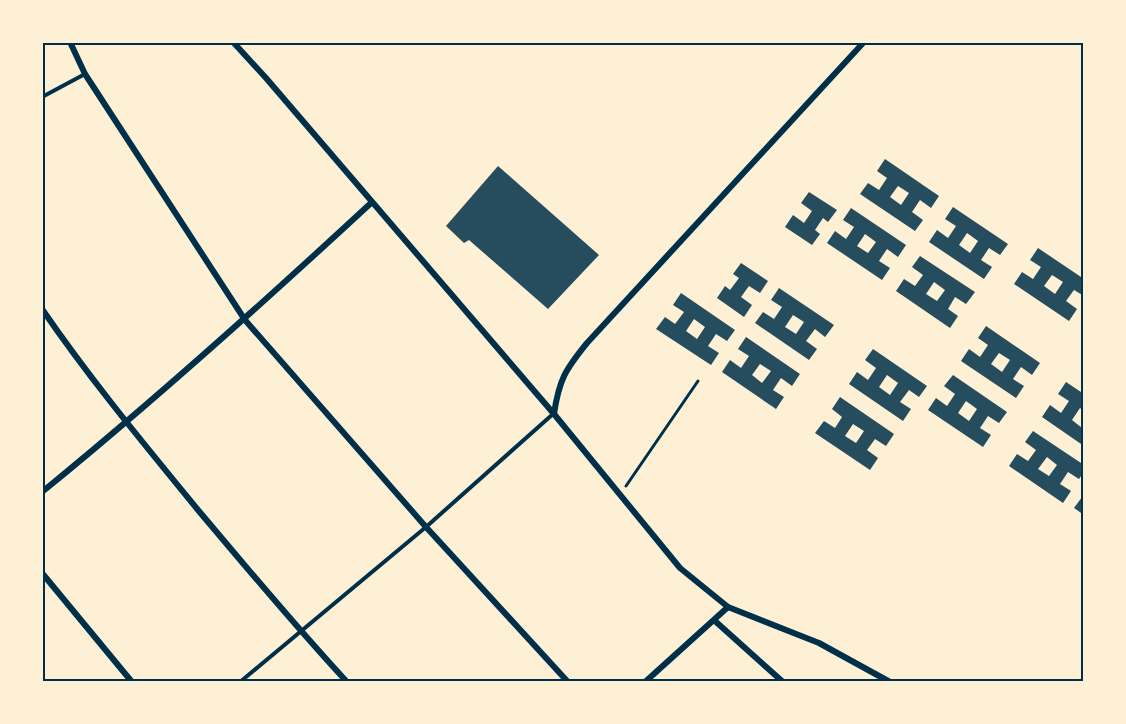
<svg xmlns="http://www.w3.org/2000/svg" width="1126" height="724" font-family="'DM Sans',sans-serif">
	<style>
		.building { fill: #264d5e; fill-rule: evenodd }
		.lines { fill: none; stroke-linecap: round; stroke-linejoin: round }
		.path { stroke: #003049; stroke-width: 3 }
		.service { stroke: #003049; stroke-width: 4 }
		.minor { stroke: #003049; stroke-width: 6 }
		.neatline { fill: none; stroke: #003049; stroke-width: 2 }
	</style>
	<rect width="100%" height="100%" fill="#fdf0d5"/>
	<g class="building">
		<path d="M885,159l54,37 -8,12 -11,-8 -8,12 11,8 -8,11 -55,-37 8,-11 11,7 8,-12 -10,-7zM898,186l11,7 -8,12 -11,-8z"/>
		<path d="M498,166l101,89 -51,54 -79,-69 -5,3 -18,-17z"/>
		<path d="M809,192l28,18 -9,12 -5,-4 -8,12 5,4 -8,11 -27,-18 8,-12 11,8 8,-12 -11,-8z"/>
		<path d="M953,207l55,37 -8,11 -11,-7 -8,12 11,7 -8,12 -55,-37 8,-12 11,8 8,-12 -11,-7zM967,233l11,8 -8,12 -11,-8z"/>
		<path d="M851,208l55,37 -8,12 -11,-8 -8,12 11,7 -8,12 -55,-37 8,-12 11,8 8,-12 -11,-7zM865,234l11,8 -8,11 -11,-7z"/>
		<path d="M1038,248l46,31v17l-10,-6 -8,11 11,8 -8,12 -55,-37 8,-12 11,7 8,-12 -11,-7zM1052,275l11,7 -8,12 -11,-8z"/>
		<path d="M920,256l55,36 -9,12 -11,-7 -7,12 10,7 -8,12 -54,-37 8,-12 11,7 8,-11 -11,-8zM934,282l11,8 -8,11 -11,-7z"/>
		<path d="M741,263l27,18 -8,12 -11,-7 -8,11 11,8 -8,12 -27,-19 8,-12 5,4 9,-12 -6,-4z"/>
		<path d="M779,288l55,37 -9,12 -10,-8 -9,12 11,8 -8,11 -54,-37 8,-11 11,7 8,-12 -11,-7zM793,315l11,7 -8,12 -11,-7z"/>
		<path d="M681,293l54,37 -8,11 -11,-7 -8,12 11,7 -8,12 -55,-36 9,-12 10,7 9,-12 -11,-7zM694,319l11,8 -8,12 -11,-8z"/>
		<path d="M986,326l54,37 -8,12 -11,-8 -8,12 11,7 -8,12 -55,-37 8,-12 11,8 8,-12 -10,-7zM999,353l11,7 -8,12 -11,-8z"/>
		<path d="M746,337l54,37 -8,12 -11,-8 -8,12 11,7 -8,12 -54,-37 8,-12 11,8 8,-12 -11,-7zM760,364l11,7 -9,12 -10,-8z"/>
		<path d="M873,349l54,37 -8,11 -10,-7 -9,12 11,7 -8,12 -54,-37 8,-12 11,8 8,-12 -11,-8zM887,375l11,8 -8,12 -11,-8z"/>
		<path d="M953,375l54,37 -8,11 -11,-7 -8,12 11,7 -8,12 -55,-37 8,-12 11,8 8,-12 -11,-8zM966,401l11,8 -8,12 -11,-8z"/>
		<path d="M1066,382l18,12v17l-4,-3 -8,12 10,8 2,-3v21l-42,-29 8,-12 11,8 8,-12 -11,-7z"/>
		<path d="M840,397l54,37 -8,12 -11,-7 -8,11 11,8 -8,12 -55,-37 9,-12 11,7 7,-11 -10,-8zM853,424l11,7 -8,12 -11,-7z"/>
		<path d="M1033,431l51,34v7l-5,7 -11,-7 -8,12 11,7 -8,12 -54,-37 8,-12 11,7 8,-11 -11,-8zM1047,457l10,8 -8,11 -11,-7z"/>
		<path d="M1082,497l2,1v17l-10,-7z"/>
	</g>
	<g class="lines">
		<path class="path" d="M626,486l72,-105"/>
		<g class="service">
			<path d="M42,97l43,-23"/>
			<path d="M240,682l186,-155 127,-113"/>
		</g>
		<g class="minor">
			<path d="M70,42l15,32 160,246 181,207 142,155"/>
			<path d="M233,42l33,36 288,336 126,154 48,39 91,36 71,39"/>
			<path d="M42,309c48,70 102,135 156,201 49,58 97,116 149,172"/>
			<path d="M554,414c5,-34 11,-44 33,-71l277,-301"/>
			<path d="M42,492c113,-92 222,-190 329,-289"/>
			<path d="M42,573l90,109"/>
			<path d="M715,621l68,61"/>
			<path d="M645,682l83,-75"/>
		</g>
	</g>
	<rect width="1126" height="724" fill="none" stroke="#fdf0d5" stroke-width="87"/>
	<rect x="44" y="44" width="1038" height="636" class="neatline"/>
</svg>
